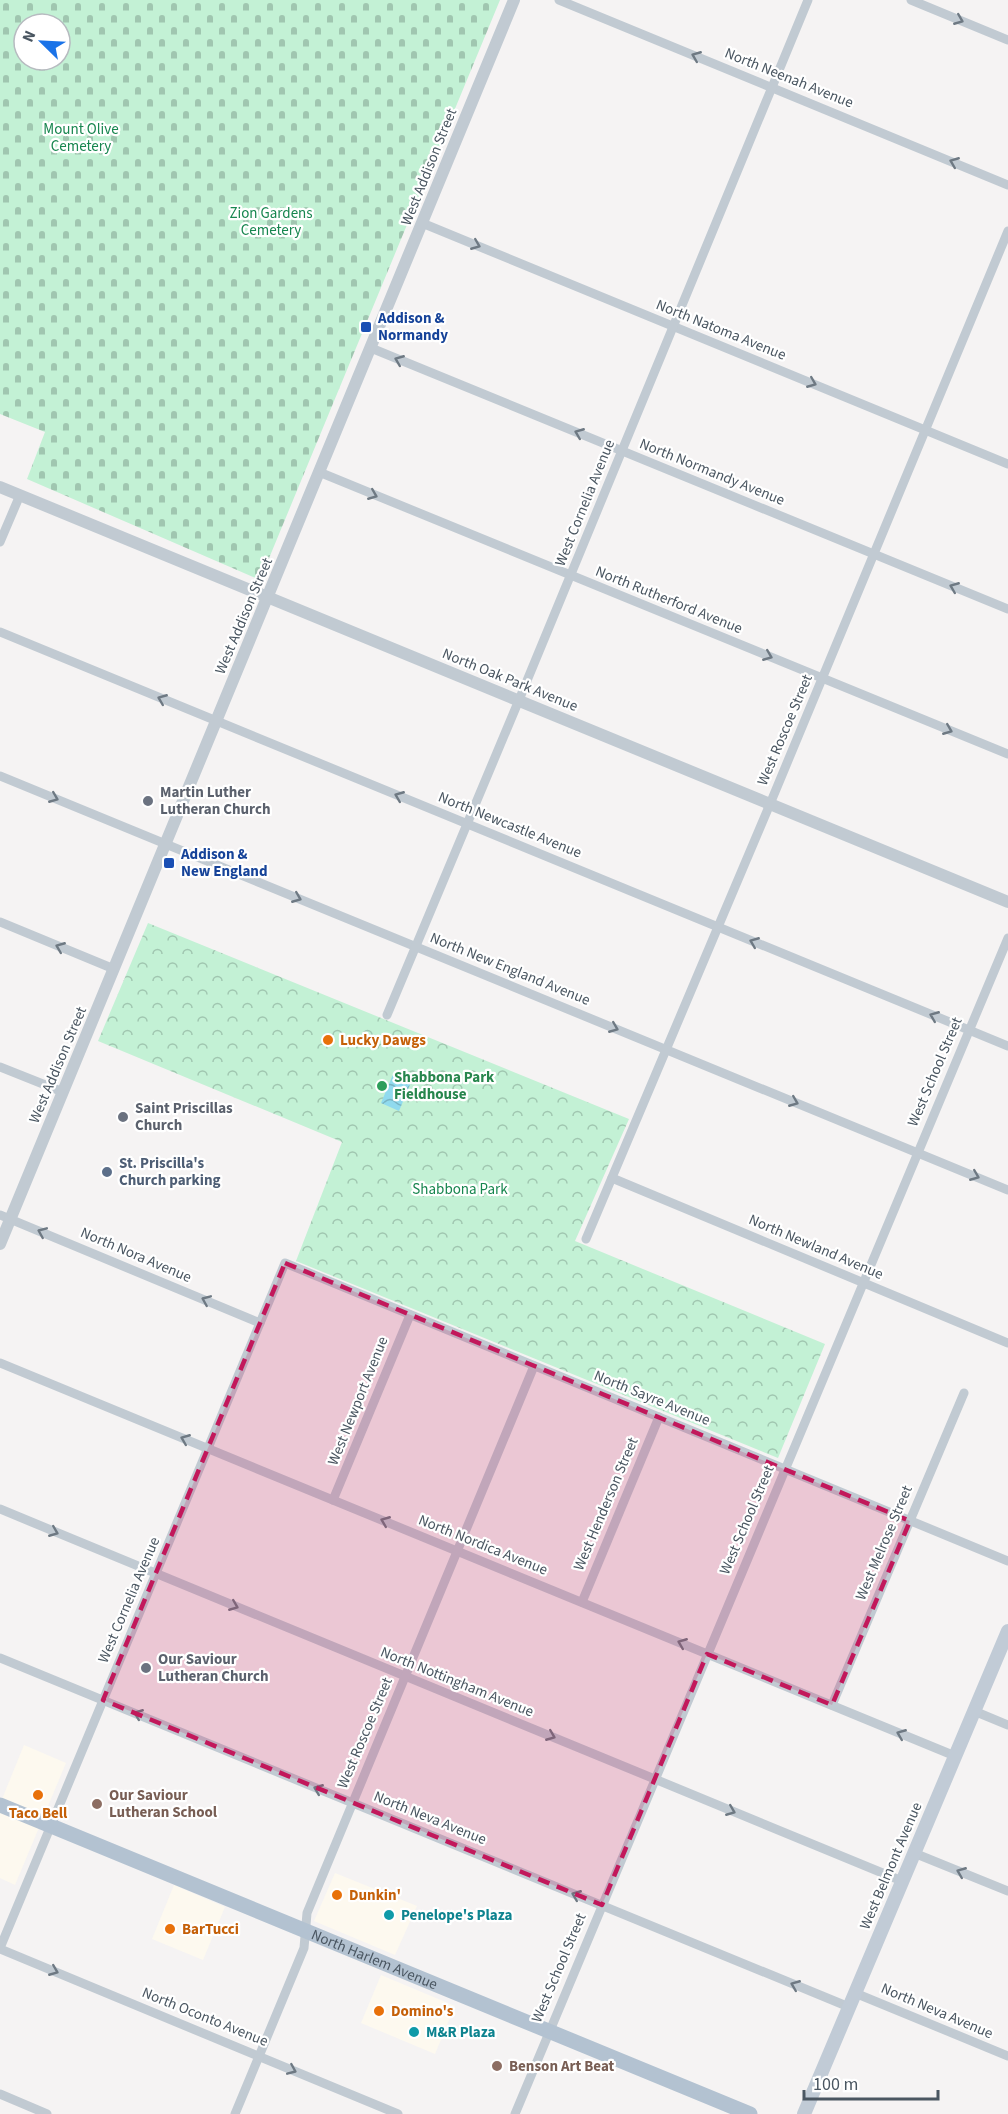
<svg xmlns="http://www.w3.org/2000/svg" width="1008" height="2114" font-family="'Source Sans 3',sans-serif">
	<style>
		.commercial { fill: #fdf9ef }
		.cemetery { fill: url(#cemetery-stones); fill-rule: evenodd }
		.park { fill: url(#park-crowns) }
		.water { fill: url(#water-waves) }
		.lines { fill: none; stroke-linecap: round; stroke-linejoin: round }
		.minor { stroke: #c1cad2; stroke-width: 9 }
		.tertiary { stroke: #c1cad2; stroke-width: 12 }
		.secondary { stroke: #c1cbd6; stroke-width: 14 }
		.primary { stroke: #b3c2d1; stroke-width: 15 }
		.oneway { stroke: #6e7983 }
		.marked { fill: #c2185b; fill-opacity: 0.2; stroke: #c2185b; stroke-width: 4.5; stroke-dasharray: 12 8; stroke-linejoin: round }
		.transit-dot { fill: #1a4fb4; stroke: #fff; stroke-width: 2 }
		.worship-dot { fill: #6b7280; stroke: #fff; stroke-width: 2 }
		.food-dot { fill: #e8710a; stroke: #fff; stroke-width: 2 }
		.leisure-dot { fill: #2e9e5b; stroke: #fff; stroke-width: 2 }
		.service-dot { fill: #5c6f8a; stroke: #fff; stroke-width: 2 }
		.education-dot { fill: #8d6e63; stroke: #fff; stroke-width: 2 }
		.culture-dot { fill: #0f9aa8; stroke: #fff; stroke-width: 2 }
		.labels { text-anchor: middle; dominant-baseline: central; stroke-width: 4.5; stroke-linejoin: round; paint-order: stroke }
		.street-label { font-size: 15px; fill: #4a5661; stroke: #fff }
		.park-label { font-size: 15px; fill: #17864f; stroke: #fff }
		.transit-label { font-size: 15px; font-weight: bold; fill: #164399; stroke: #fff; text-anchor: start }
		.worship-label { font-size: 15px; font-weight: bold; fill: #5b616d; stroke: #fff; text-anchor: start }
		.food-label { font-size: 15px; font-weight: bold; fill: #c56008; stroke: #fff; text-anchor: start }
		.leisure-label { font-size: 15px; font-weight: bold; fill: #27864d; stroke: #fff; text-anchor: start }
		.service-label { font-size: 15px; font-weight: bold; fill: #4e5e75; stroke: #fff; text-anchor: start }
		.education-label { font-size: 15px; font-weight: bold; fill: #785e54; stroke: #fff; text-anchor: start }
		.culture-label { font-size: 15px; font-weight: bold; fill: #0d838f; stroke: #fff; text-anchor: start }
	</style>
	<defs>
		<pattern id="cemetery-stones" width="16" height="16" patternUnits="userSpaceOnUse" patternTransform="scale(1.5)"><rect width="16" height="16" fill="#c3f1d5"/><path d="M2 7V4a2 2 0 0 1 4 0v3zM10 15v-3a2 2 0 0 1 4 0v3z" fill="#a0c6b0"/></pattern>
		<pattern id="park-crowns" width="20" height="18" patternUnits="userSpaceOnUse" patternTransform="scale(1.5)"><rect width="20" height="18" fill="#c3f1d5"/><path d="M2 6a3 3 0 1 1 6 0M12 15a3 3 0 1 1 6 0" fill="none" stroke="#a0c6b0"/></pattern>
		<pattern id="water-waves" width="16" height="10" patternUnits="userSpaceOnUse" patternTransform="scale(1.5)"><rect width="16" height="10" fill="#90daee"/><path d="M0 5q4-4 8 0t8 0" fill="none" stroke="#78b4c4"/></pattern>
	</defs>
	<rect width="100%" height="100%" fill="#f5f3f3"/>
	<g class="commercial">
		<path d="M24,1745l42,18 -51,122 -15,-7v-74z"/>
		<path d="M335,1873l82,33 -22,49 -81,-34z"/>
		<path d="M174,1885l51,22 -22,53 -51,-21z"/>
		<path d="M381,1975l74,31 -20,48 -74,-31z"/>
	</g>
	<path class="cemetery" d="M0,0h500l-240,580 -233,-101 18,-47 -45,-18zM24,24h36v36h-36z"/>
	<path class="park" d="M148,923l481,196 -54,122 250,103 -47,114 -482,-197 46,-119 -244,-101z"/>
	<path class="water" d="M394,1072l18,8 -13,31 -18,-8z"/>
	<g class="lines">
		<g class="minor">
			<path d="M559,0l449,185"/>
			<path d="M911,0l97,40"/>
			<path d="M422,223l586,241"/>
			<path d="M371,348l637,261"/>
			<path d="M319,472l689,282"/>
			<path d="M0,542l20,-47"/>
			<path d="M0,632l1008,414"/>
			<path d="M0,776l1008,414"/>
			<path d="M0,922l114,47"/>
			<path d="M387,1015l132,-315 289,-700"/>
			<path d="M0,1067l63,25"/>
			<path d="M612,1178l396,165"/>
			<path d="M0,1215l260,108"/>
			<path d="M586,1239l184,-435 238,-573"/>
			<path d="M0,1363l955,393"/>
			<path d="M333,1500l77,-185"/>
			<path d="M0,1509l902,372"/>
			<path d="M582,1602l77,-185"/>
			<path d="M0,1658l849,349"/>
			<path d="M832,1705l132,-312"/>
			<path d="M974,1711l34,14"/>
			<path d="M914,1853l94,38"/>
			<path d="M0,1948l285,-685 723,298"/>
			<path d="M0,1949l398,165"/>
			<path d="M855,1993l153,63"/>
			<path d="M0,2094l47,20"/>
			<path d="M235,2114l69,-166 3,-35 227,-547"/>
			<path d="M515,2114l493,-1176"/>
		</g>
		<g class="tertiary">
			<path d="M0,487l1008,415"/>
			<path d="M0,1244l514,-1244"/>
		</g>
		<path class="secondary" d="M804,2114l204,-483"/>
		<path class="primary" id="s1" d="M0,1805l750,309"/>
	</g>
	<defs><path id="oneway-chevron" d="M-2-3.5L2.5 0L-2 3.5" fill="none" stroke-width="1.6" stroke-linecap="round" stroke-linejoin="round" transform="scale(1.5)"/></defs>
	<g class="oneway">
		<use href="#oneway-chevron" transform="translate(959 20) rotate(22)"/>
		<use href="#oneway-chevron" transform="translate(696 56) rotate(-158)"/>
		<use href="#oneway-chevron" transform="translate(954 162) rotate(-158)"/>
		<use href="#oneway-chevron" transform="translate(476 245) rotate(22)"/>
		<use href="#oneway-chevron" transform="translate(399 360) rotate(-158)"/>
		<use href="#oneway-chevron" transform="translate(812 383) rotate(22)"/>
		<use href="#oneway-chevron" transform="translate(579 433) rotate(-158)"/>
		<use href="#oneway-chevron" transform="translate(373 495) rotate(22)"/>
		<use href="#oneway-chevron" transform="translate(954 587) rotate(-158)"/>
		<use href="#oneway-chevron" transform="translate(768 656) rotate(22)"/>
		<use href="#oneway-chevron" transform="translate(162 699) rotate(-158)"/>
		<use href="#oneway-chevron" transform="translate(948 730) rotate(22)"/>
		<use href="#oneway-chevron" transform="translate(399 796) rotate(-158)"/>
		<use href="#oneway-chevron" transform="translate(54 798) rotate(22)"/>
		<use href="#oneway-chevron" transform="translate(297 898) rotate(22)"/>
		<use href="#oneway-chevron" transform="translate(754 942) rotate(-158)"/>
		<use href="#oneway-chevron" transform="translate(60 947) rotate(-158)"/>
		<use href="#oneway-chevron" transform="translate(934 1016) rotate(-158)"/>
		<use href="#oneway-chevron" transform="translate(614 1028) rotate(22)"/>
		<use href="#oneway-chevron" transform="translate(794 1102) rotate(22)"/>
		<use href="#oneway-chevron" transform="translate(975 1176) rotate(22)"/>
		<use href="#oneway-chevron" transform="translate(42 1232) rotate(-157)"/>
		<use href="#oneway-chevron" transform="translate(206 1300) rotate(-157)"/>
		<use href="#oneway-chevron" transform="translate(185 1439) rotate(-158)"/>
		<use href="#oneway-chevron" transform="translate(385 1521) rotate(-158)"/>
		<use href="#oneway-chevron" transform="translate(54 1532) rotate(22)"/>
		<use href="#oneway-chevron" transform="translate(234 1606) rotate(22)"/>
		<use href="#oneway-chevron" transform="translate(682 1643) rotate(-158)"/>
		<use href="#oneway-chevron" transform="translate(138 1714) rotate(-158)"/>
		<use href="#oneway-chevron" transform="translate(901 1734) rotate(-158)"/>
		<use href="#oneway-chevron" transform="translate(551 1736) rotate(22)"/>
		<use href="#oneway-chevron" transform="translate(318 1789) rotate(-158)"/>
		<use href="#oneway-chevron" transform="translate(731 1811) rotate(22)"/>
		<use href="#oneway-chevron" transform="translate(961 1872) rotate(-158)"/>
		<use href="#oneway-chevron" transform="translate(576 1895) rotate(-158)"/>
		<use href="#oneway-chevron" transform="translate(54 1971) rotate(22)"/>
		<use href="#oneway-chevron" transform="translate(795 1985) rotate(-158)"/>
		<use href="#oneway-chevron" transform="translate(292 2070) rotate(23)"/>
	</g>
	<path class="marked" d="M285,1263l625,258 -78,184 -125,-51 -105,251 -499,-205z"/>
	<g class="transit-dot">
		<rect x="360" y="321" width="12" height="12" rx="3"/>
		<rect x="163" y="857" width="12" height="12" rx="3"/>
	</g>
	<g class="worship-dot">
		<circle cx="148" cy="801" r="6"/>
		<circle cx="123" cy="1117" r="6"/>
		<circle cx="146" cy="1668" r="6"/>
	</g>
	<g class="food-dot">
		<circle cx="328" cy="1040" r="6"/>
		<circle cx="38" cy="1795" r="6"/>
		<circle cx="337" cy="1895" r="6"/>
		<circle cx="170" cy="1929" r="6"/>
		<circle cx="379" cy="2011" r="6"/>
	</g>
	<circle class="leisure-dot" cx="382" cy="1086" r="6"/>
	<circle class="service-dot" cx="107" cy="1172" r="6"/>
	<g class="education-dot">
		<circle cx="97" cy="1804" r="6"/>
		<circle cx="497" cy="2066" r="6"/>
	</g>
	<g class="culture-dot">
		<circle cx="389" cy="1915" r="6"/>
		<circle cx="414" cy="2032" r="6"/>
	</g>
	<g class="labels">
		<g class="street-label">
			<text transform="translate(789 78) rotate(22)">North Neenah Avenue</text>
			<text transform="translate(429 167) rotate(-68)">West Addison Street</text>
			<text transform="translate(721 330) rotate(22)">North Natoma Avenue</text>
			<text transform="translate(712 472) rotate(22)">North Normandy Avenue</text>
			<text transform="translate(585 503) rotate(-68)">West Cornelia Avenue</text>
			<text transform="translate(669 600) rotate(22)">North Rutherford Avenue</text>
			<text transform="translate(244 616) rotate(-67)">West Addison Street</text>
			<text transform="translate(510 680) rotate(22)">North Oak Park Avenue</text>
			<text transform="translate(785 730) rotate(-67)">West Roscoe Street</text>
			<text transform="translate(510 825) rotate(22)">North Newcastle Avenue</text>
			<text transform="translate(510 969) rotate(22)">North New England Avenue</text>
			<text transform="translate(58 1065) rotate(-67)">West Addison Street</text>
			<text transform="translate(935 1072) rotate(-67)">West School Street</text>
			<text transform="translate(816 1247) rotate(23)">North Newland Avenue</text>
			<text transform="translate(136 1255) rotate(23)">North Nora Avenue</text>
			<text transform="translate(652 1398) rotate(22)">North Sayre Avenue</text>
			<text transform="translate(358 1401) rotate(-68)">West Newport Avenue</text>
			<text transform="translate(606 1504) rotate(-67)">West Henderson Street</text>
			<text transform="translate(747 1520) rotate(-67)">West School Street</text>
			<text transform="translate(884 1543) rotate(-67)">West Melrose Street</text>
			<text transform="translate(483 1545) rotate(22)">North Nordica Avenue</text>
			<text transform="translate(129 1600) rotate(-67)">West Cornelia Avenue</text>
			<text transform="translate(457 1682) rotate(22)">North Nottingham Avenue</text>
			<text transform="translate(365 1733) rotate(-67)">West Roscoe Street</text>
			<text transform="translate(430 1818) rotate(22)">North Neva Avenue</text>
			<text transform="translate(891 1866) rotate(-67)">West Belmont Avenue</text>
			<text stroke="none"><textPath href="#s1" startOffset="405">North Harlem Avenue</textPath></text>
			<text transform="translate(559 1968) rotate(-67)">West School Street</text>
			<text transform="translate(937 2011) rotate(23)">North Neva Avenue</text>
			<text transform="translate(205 2017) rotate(22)">North Oconto Avenue</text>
		</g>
		<g class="park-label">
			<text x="81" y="129">Mount Olive<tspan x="81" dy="17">Cemetery</tspan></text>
			<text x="271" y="213">Zion Gardens<tspan x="271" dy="17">Cemetery</tspan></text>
			<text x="460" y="1189">Shabbona Park</text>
		</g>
		<g class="transit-label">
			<text x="378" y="318">Addison &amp;<tspan x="378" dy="17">Normandy</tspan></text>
			<text x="181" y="854">Addison &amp;<tspan x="181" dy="17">New England</tspan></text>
		</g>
		<g class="worship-label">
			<text x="160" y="792">Martin Luther<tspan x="160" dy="17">Lutheran Church</tspan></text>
			<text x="135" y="1108">Saint Priscillas<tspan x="135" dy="17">Church</tspan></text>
			<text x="158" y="1659">Our Saviour<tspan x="158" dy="17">Lutheran Church</tspan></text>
		</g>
		<g class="food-label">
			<text x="340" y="1040">Lucky Dawgs</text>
			<text x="38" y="1813" text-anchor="middle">Taco Bell</text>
			<text x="349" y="1895">Dunkin'</text>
			<text x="182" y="1929">BarTucci</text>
			<text x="391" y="2011">Domino's</text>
		</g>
		<g class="leisure-label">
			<text x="394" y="1077">Shabbona Park<tspan x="394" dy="17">Fieldhouse</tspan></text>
		</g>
		<g class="service-label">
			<text x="119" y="1163">St. Priscilla's<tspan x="119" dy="17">Church parking</tspan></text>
		</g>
		<g class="education-label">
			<text x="109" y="1795">Our Saviour<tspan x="109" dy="17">Lutheran School</tspan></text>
			<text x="509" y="2066">Benson Art Beat</text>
		</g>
		<g class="culture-label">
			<text x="401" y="1915">Penelope's Plaza</text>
			<text x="426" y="2032">M&amp;R Plaza</text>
		</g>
	</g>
	<g transform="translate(42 42) rotate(294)"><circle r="28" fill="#ffffff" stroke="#b7bbc0" stroke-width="1.5"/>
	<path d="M0-4.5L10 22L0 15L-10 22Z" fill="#1a73e8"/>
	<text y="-9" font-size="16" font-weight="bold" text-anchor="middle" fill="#4a5661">N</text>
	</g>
	<path d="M804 2090v9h134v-9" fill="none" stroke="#4a5661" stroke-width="3"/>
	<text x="813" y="2090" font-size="18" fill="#4a5661" stroke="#ffffff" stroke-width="4.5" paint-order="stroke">100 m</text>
</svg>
